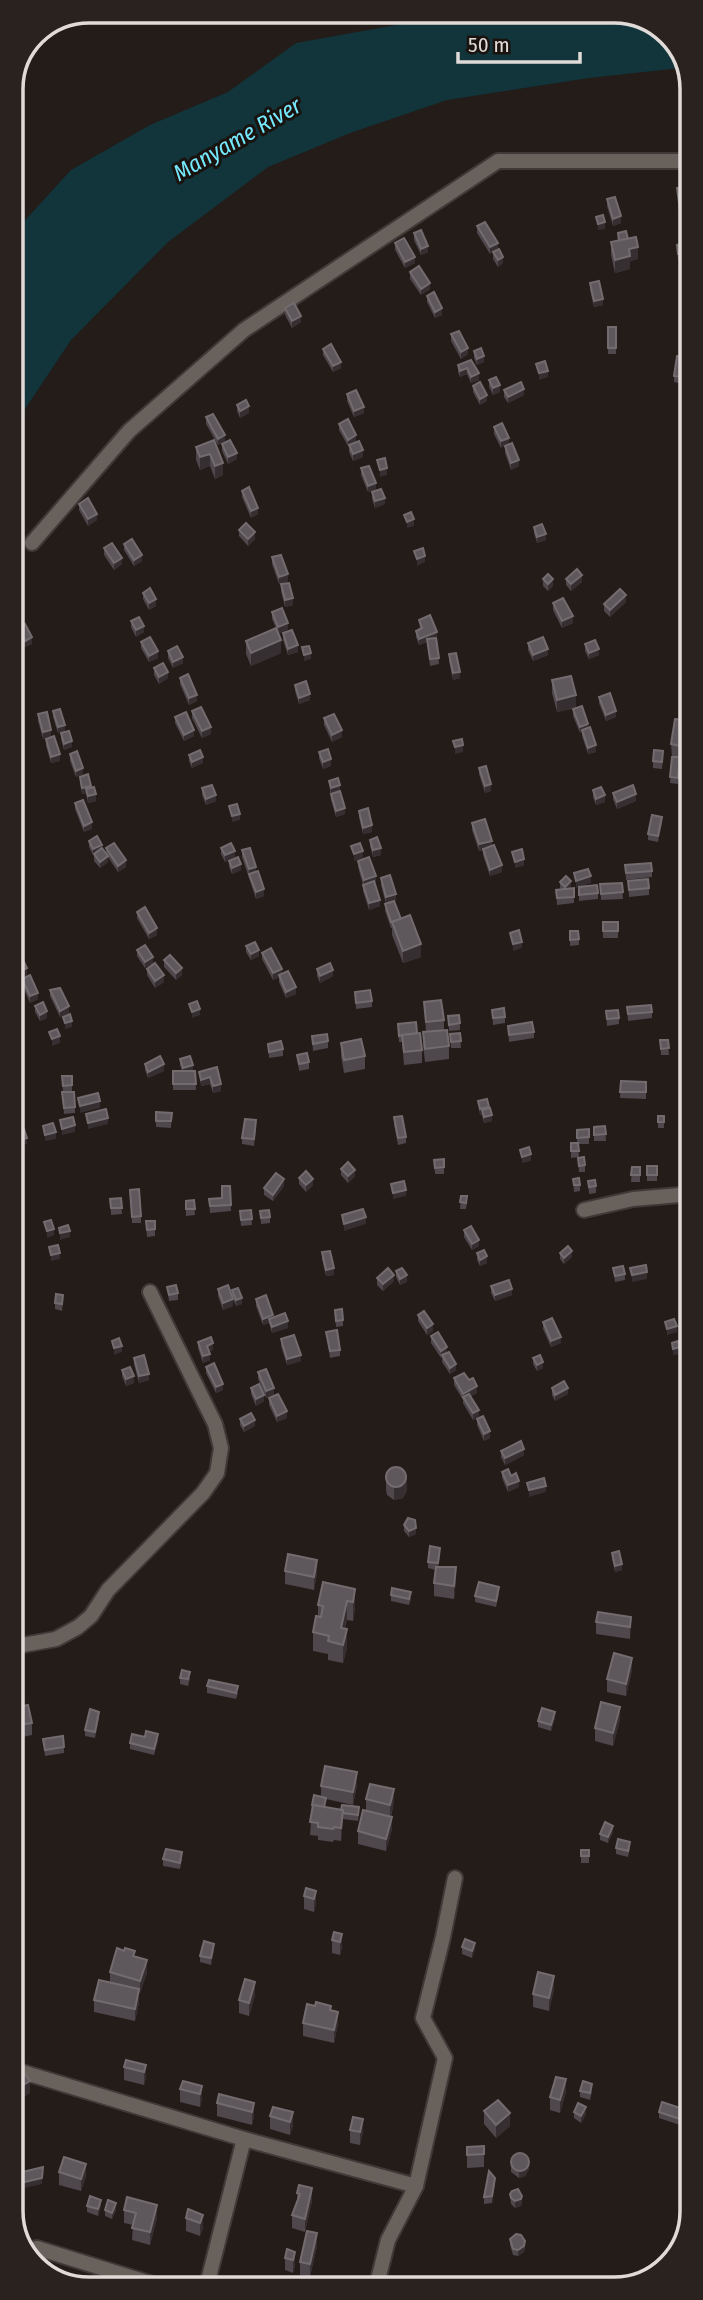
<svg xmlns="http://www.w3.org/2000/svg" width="703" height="2300" font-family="'Fira Sans Condensed',sans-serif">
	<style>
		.water { fill: #11353b }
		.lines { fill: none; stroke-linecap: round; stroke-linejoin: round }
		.minor-casing { stroke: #3f3937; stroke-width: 18 }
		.minor { stroke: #69615c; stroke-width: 14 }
		.wall { fill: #4e474c }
		.shaded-wall { fill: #362f31 }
		.building { fill: #5e575c; stroke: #726c6f; stroke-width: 2 }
		.labels { text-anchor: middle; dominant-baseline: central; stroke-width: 6; stroke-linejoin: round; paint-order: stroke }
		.water-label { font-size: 23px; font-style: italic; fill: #75e9fe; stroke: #19120f }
		.rim { fill: none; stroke: #e0dbd8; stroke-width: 3.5 }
	</style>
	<rect width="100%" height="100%" fill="#231c18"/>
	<path class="water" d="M474,11h146l46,19 23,37 -100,11 -142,22 -97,33 -82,34 -100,75 -97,98 -60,90v-191l6,-10 54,-59 79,-45 78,-33 68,-49z"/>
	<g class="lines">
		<defs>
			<g id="minor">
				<path d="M32,543l97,-112 115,-101 254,-169h192"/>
				<path d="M584,1210l49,-11 58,-5"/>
				<path d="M12,1647l44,-8 22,-12 13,-11 17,-26 95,-97 14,-20 4,-25 -6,-24 -65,-132"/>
				<path d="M19,2071l225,68 172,47"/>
				<path d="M26,2251l11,-3 132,41"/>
				<path d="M376,2288l12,-48 28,-54 29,-128 -22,-40 20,-81 12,-59"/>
				<path d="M206,2289l38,-150"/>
			</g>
		</defs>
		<use href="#minor" class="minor-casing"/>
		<use href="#minor" class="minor"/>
	</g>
	<g class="wall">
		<path d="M677,188l13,21v7l-10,1z"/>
		<path d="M607,199l14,24 -8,3 -6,-20z"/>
		<path d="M477,226l21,17 -8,11 -13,-21z"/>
		<path d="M414,233l14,19 -7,3 -7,-15z"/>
		<path d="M618,233l10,6 10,20 -8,2v8l-15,4 -4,-18v-13l7,-1z"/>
		<path d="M690,237v28h-8v-5h-4l-1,-15 3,-1z"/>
		<path d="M395,243l20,20 -10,5 -10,-18z"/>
		<path d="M493,252l10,11 -5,4 -5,-8z"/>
		<path d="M410,272l20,17 -9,6 -11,-16z"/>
		<path d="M590,283l13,22 -9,2 -4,-17z"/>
		<path d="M427,296l15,19 -7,3 -8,-16z"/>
		<path d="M285,308l16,14 -9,6 -7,-13z"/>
		<rect x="608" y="327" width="8" height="27"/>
		<path d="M451,334l17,20 -7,5 -10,-18z"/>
		<path d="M323,349l18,19 -8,4 -10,-17z"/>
		<path d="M474,351l10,11 -7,3 -3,-7z"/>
		<path d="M471,360l8,20 -8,3 -4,-9 -7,3 -2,-5v-7z"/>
		<path d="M686,364l-4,20 -8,-2v-6z"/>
		<path d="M489,380l11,12 -7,3 -4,-8z"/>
		<path d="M473,386l14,15 -7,4 -7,-13z"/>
		<path d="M504,390l20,5 -16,8 -4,-6z"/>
		<path d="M347,394l17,19 -10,4 -7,-16z"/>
		<path d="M237,405l12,8 -9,5 -3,-7z"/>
		<path d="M206,417l19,25 -7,3 -12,-21z"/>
		<path d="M502,423l-1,25 -7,-14v-7z"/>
		<path d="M339,424l17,18 7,15 -10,4 -4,-9v-7l-1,1 -9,-16z"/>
		<path d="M690,424l-1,19 -8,-5v-7z"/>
		<path d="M214,440l9,35 -8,4 -5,-13 -10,4 -4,-10v-13z"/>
		<path d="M222,444l15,15 -9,5 -6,-13z"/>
		<path d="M505,446l14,20 -8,4 -6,-17z"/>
		<path d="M361,468l15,21 -8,3 -7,-17z"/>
		<path d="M242,491l16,23 -7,4 -9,-21z"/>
		<path d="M372,492l13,12 -10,4 -3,-9z"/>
		<path d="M79,504l18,16 -9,6 -9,-16z"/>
		<path d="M534,527l12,13 -9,3 -3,-10z"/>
		<path d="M239,530l16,9 -7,7 -9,-10z"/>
		<path d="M124,544l18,17 -8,5 -10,-16z"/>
		<path d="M104,548l18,16 -8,6 -10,-15z"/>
		<path d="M272,557l16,24 -9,3 -7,-20z"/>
		<path d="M543,579l10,7 -5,5 -5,-5z"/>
		<path d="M566,579l16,3 -11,9 -5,-6z"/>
		<path d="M281,584l12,21 -8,2 -4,-16z"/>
		<path d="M143,593l13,13 -7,4 -6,-11z"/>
		<path d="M626,602l-16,15 -6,-6v-7z"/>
		<path d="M553,603l20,20 -11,5 -9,-18z"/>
		<path d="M272,612l16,17 -10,4 3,20 -30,13 -5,-12v-13l30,-13 -4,-9z"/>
		<path d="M419,620l18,18 2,26 -9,2 -3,-24 -8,3 -3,-8v-6l4,-2z"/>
		<path d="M131,621l13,11 -8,5 -5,-10z"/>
		<path d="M18,628l14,16 -7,3 -7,-13z"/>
		<path d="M283,633l15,19 -10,3 -5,-15z"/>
		<path d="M141,642l17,16 -9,4 -8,-14z"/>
		<path d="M528,643l20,12 -15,6 -5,-11z"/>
		<path d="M585,644l14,11 -10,4 -4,-8z"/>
		<path d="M168,651l15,12 -10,5 -5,-10z"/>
		<path d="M449,654l11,24 -7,2 -4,-19z"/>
		<path d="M154,668l14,10 -9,6 -5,-9z"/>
		<path d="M180,678l17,23 -8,4 -9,-21z"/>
		<path d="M552,680l24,28 -19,4 -5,-19z"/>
		<path d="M295,685l15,15 -11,4 -4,-13z"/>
		<path d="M599,697l17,20 -10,4 -7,-18z"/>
		<path d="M60,709l-2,24 -5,-16v-6z"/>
		<path d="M573,709l15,19 8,24 -8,2 -6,-18v-4l-2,1 -7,-17z"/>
		<path d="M192,711l19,23 -9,4 -10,-20z"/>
		<path d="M38,714l13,22 -8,3 -5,-18z"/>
		<path d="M175,717l19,19 -10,5 -9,-18z"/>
		<path d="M324,718l18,19 -10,5 -8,-17z"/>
		<path d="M691,721v22l-8,-1 -3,17 -2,25 -8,-1 2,-26 -1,-13z"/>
		<path d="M61,733l11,14 -8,3 -3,-11z"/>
		<path d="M46,739l14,22 -9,2 -5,-17z"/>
		<path d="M319,752l12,14 -8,3 -4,-11z"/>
		<path d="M70,754l13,20 -7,3 -6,-16z"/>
		<path d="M189,755l14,8 -11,5 -3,-7z"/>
		<path d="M663,758l-1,11 -9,-1v-7z"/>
		<path d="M479,768l12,23 -6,2 -6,-19z"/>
		<path d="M80,777l11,10 5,14 -8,2 -2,-9h-4l-2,-11z"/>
		<path d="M329,781l11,10 5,23 -9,3 -5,-17z"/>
		<path d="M202,788l14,13 -10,4 -4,-10z"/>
		<path d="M593,790l12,12 -9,3 -3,-8z"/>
		<path d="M613,793l23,8 -19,8 -4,-10z"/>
		<path d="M75,803l17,26 -8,3 -9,-23z"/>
		<path d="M359,811l13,21 -9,2 -4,-17z"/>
		<path d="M472,823l20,23 10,26 -12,4 -7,-21v-5l-4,1 -7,-21z"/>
		<path d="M662,823l-4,19 -10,-2v-6z"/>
		<path d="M370,840l11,15 -8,2 -3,-11z"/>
		<path d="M89,841l13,8 4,5v-6l20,19 -8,5 -10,-15v5l-8,6 -6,-7v-6h-1l-4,-8z"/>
		<path d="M221,848l14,9 -10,5 -4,-8z"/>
		<path d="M242,850l14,22 8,24 -8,3 -14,-42z"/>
		<path d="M229,861l12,9 -9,4 -3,-7z"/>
		<path d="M358,861l18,22h-1l5,23 -11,4 -6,-19v-6l-5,-18z"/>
		<path d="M625,865l27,6v6l-26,3z"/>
		<path d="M381,878l15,23h-1l6,18 20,38 -18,6 -11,-28v-7h-1l-6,-17v-7h1l-5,-19z"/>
		<path d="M628,881l21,7v7l-20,2z"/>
		<path d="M560,882l11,6 -1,1 4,-1v15l-17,2 -1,-15 5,-1 -1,-1z"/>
		<path d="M622,883l1,16 -22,1 -1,-16z"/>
		<path d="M579,887l19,6v6l-19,2z"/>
		<path d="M137,912l20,23 -8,4 -12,-21z"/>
		<rect x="603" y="922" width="15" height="16"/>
		<path d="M570,931l9,8v6l-9,1z"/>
		<path d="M246,946l13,10 -8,4 -5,-8z"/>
		<path d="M137,950l16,13 -8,5 -8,-12z"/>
		<path d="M12,953l15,22 -10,4 -5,-13z"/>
		<path d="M262,953l20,21 14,20 -10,4 -7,-16v-5l-6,3 -11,-21z"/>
		<path d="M164,960l18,15 -6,5 -12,-13z"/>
		<path d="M147,969l17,13 -9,6 -8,-13z"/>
		<path d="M317,969l16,7 -13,7 -3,-7z"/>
		<path d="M22,979l16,20 -8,4 -8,-18z"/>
		<path d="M50,990l19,23 -9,4 -10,-21z"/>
		<path d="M355,992l17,9v6l-16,2z"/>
		<path d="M424,1002l20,18v10l5,16v13l-24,3 -2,-17v-13h3z"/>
		<path d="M35,1006l12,12 -7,3 -5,-9z"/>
		<path d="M627,1007l25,5v6l-24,3z"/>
		<path d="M492,1010l13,7v6l-12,2z"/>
		<path d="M606,1011l13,7v6l-12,2z"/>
		<path d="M448,1016l12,7v7l-11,1z"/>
		<path d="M398,1024l19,9 5,17v13l-18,2 -2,-23h-3z"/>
		<path d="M508,1026l26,6v6l-25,4z"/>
		<path d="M460,1033l1,15h-10l-1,-14z"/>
		<path d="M312,1036l16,5v7l-15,3z"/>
		<path d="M660,1040h8l1,15h-8z"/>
		<path d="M341,1043l24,13v13l-21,4 -3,-17z"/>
		<path d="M268,1044l15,5v7l-14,2z"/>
		<path d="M297,1055l12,7v7l-10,2z"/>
		<path d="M180,1059l13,12h2l1,19h-23v-19h9l-2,-6z"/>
		<path d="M145,1064l19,7 -16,7 -3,-8z"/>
		<path d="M217,1067l4,24 -8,2 -3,-9 -9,2 -2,-14z"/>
		<path d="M62,1076h10v15l-9,1z"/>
		<path d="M621,1081l25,1v17l-26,-1z"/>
		<path d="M62,1092l13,15v6l-11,1z"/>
		<path d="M478,1101l14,20 -8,2 -2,-8h-2z"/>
		<path d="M156,1112l16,1 -1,15 -15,-1z"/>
		<rect x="658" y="1116" width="6" height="12"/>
		<path d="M394,1117l12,20v6l-8,2 -4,-21z"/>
		<path d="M605,1126l1,15h-12v-14z"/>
		<path d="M256,1127l-2,19 -12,-2v-6z"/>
		<path d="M577,1130l12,7v7h-11l1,13 -8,1v-15h6z"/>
		<path d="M578,1158l7,7v7h-6z"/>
		<path d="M444,1159v15h-9l-1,-14z"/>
		<rect x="647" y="1166" width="10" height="15"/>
		<path d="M632,1167h8v15h-9z"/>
		<path d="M341,1169l14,7 -7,7 -7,-8z"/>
		<path d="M299,1178l14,7 -7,7 -7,-8z"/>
		<path d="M573,1179l7,6v6l-6,1z"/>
		<path d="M588,1181l8,5v7l-7,1z"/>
		<path d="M230,1186l1,25 -21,2 -1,-14 13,-1z"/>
		<path d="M284,1186l-11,15 -9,-6v-7z"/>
		<path d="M130,1190l11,26v7h-9z"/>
		<path d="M461,1196l6,7 -1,6h-6z"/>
		<path d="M121,1198l1,16 -11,1 -1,-16z"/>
		<path d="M194,1200l1,15 -9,1v-15z"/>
		<path d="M251,1210l1,15 -11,1 -1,-15z"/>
		<path d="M260,1211l10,6v6l-9,1z"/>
		<path d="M146,1221h9v15l-8,1z"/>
		<path d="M464,1230l15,16 -7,4 -8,-13z"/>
		<path d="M322,1252l12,23 -8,1 -4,-17z"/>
		<path d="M477,1253l10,10 -7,3 -3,-6z"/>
		<path d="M560,1253l12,4 -8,7 -4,-5z"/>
		<path d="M613,1268l12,6v6l-10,2z"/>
		<path d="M396,1271l11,11 -7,3 -4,-8z"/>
		<path d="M377,1278l17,3 -11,10 -6,-6z"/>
		<path d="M491,1286l21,9 -17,6 -4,-8z"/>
		<path d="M167,1287l11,6v7l-9,1z"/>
		<path d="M218,1289l15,17 -10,4 -5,-14z"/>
		<path d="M232,1290l10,14 -6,2 -4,-9z"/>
		<path d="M691,1292v13l-7,1 -1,-13z"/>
		<path d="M256,1299l17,18 15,11 -16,5 -3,-10 -6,2 -7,-19z"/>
		<path d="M63,1302l-1,9 -7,-2v-6z"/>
		<path d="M335,1310l8,10v6l-7,1z"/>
		<path d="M418,1315l15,16 -6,4 -9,-14z"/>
		<path d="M543,1322l18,21 -10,4 -8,-18z"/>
		<path d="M326,1332l14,18v6l-10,2z"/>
		<path d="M431,1336l16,17 9,17 -6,4 -8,-12v-5l-1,1 -10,-15z"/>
		<path d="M281,1339l20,22 -14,4 -6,-19z"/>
		<path d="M198,1342l15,8 -4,1 1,9 -7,3 -5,-15z"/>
		<path d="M134,1358l15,22 -10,3 -5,-19z"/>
		<path d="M533,1358l10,10 -6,3 -4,-7z"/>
		<path d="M206,1367l17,23 -7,3 -10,-20z"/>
		<path d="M122,1370l12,13 -8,3 -4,-10z"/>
		<path d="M258,1372l16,22 -8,4 -8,-19z"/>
		<path d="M454,1378l23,15 -6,3 8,20 -6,4 -10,-17v-3l-9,-15z"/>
		<path d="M692,1384l-3,27 -6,-18v-6z"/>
		<path d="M251,1388l13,13 -8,5 -5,-12z"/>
		<path d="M552,1388l16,6 -13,7 -3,-6z"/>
		<path d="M269,1398l18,20 -10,4 -8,-17z"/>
		<path d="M240,1419l15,7 -11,6 -4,-7z"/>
		<path d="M477,1419l13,19 -6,3 -7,-16z"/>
		<path d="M501,1451l23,4 -19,10 -4,-8z"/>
		<path d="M502,1472l9,4 8,11 -11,5 -6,-14z"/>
		<path d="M386,1477l21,13 -4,8 -9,2 -7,-5 -1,-5z"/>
		<path d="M404,1525l12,9 -7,3 -5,-6z"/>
		<path d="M612,1553l10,17 -7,2 -3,-13z"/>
		<path d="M440,1554l-2,13 18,13 -2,19 -20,-3v-13l2,-13 -8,-2v-6z"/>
		<path d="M285,1571l32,2 -3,17 -29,-6z"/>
		<path d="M355,1589v19l-2,13 -6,-1 -2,9 2,19 -4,15 -15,-3v-6l-15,-3v-19l5,-16v-11z"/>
		<path d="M499,1594l-3,13 -21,-5v-6z"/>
		<path d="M391,1595l20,3 -2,7 -18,-4z"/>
		<path d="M631,1617l-1,22 -34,-5v-12z"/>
		<path d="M632,1670l-6,26 -19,-4v-13z"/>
		<path d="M180,1678h10l-2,8 -8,-2z"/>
		<path d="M207,1686l31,7 -2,6 -29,-6z"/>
		<path d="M12,1708l20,15v12l-19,4z"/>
		<path d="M99,1718l-4,20 -10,-2v-6z"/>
		<path d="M555,1718l-4,13 -13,-4v-6z"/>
		<path d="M620,1720l-7,26 -18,-5v-13z"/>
		<path d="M145,1737l13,3 -4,15 -24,-6v-6z"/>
		<path d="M43,1739l21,8v6l-19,3z"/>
		<path d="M357,1785l-4,20 -27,-6 -1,8 34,7 -1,7 -15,-2 -2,22 -7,-1 -1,2 -15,-2v-4l-8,-1 2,-30 9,-8v-11z"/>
		<path d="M366,1799l28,3 -3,15 1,12 -6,22 -28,-7v-13l8,-21z"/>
		<path d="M613,1832l-5,11 -8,-3v-6z"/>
		<path d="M616,1848h14l-2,9 -12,-3z"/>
		<rect x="581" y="1850" width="8" height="13"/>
		<path d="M163,1859h19l-2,10 -17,-3z"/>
		<path d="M316,1891v12l-2,9 -10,-3v-13z"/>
		<path d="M342,1934v13l-2,8 -8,-2v-13z"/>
		<path d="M462,1947l13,2 -3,9 -10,-4z"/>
		<path d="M214,1950l-3,15 -11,-3v-6z"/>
		<path d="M135,1957l12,16 -8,21v8l-4,19 -41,-9v-12l16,-18v-10z"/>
		<path d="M554,1989l-5,22 -16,-4v-13z"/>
		<path d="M255,1995l-6,21 -10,-3v-13z"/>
		<path d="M331,2010l7,14 -4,19 -31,-7v-13z"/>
		<path d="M146,2065v13l-2,7 -20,-5v-13z"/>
		<path d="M202,2086v13l-2,8 -20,-5v-13z"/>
		<path d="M692,2087v14l-7,-2v-7z"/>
		<path d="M580,2091h12l-2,9 -10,-3z"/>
		<path d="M566,2092l-6,21 -10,-3v-13z"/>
		<path d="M217,2103h37v13l-2,9 -35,-9z"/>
		<path d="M484,2111l26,15 -14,12 -12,-14z"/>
		<path d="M293,2112v13l-3,10 -20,-6v-13z"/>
		<path d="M574,2112l12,2 -5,9 -7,-5z"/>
		<path d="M659,2112l30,5 -3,10 -27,-9z"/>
		<path d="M350,2130l13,2 -3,13 -10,-2z"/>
		<path d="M484,2146v21l-17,1v-21z"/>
		<path d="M511,2159l18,10 -4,7 -6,2 -8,-6z"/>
		<path d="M59,2172l27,4 -5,15 -22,-6z"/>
		<path d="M495,2184l-3,19 -8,1v-7z"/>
		<path d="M297,2193l15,8 -7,31 -13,-4v-13l5,-13z"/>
		<path d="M510,2194l12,8 -1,4 -6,2 -4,-4z"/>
		<path d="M87,2206h14l-3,10 -11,-4z"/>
		<path d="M188,2209l15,19 -3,8 -14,-5v-13z"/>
		<path d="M105,2210h11l-4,9 -7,-3z"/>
		<path d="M124,2210l33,8 -7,27 -18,-5 1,-15 -9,-2z"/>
		<path d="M510,2239l15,8 -1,5 -6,4 -5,-1 -3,-10z"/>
		<path d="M317,2246l-7,31 -10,-2v-13z"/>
		<path d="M287,2249l8,16 -2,8 -8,-3v-12z"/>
	</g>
	<g class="shaded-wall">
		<path d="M621,216v7l-8,3v-7z"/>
		<path d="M605,222v7l-7,1v-6z"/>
		<path d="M498,243v6l-8,5v-7z"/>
		<path d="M428,246v6l-7,3v-6z"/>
		<path d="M638,247v12l-8,2v8l-15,4v-13l14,-11z"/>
		<path d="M415,257v6l-10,5v-6z"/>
		<path d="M503,257v6l-5,4v-7z"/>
		<path d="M430,283v6l-9,6v-6z"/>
		<path d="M603,299v6l-9,2v-6z"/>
		<path d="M442,308v7l-7,3v-6z"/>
		<path d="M301,316v6l-9,6v-7z"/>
		<path d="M468,348v6l-7,5v-7z"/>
		<path d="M484,356v6l-7,3v-6z"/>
		<path d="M341,362v6l-8,4v-6z"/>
		<path d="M467,368v6l-7,3v-6z"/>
		<path d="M548,371v6l-9,3v-7z"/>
		<path d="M479,373v7l-8,3v-6z"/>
		<path d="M500,385v7l-7,3v-7z"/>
		<path d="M524,389v6l-16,8v-6z"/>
		<path d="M487,395v6l-7,4v-6z"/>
		<path d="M249,406v7l-9,5v-7z"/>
		<path d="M364,407v6l-10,4v-6z"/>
		<path d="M225,435v7l-7,3v-6z"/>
		<path d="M356,435v7l-8,4v-6z"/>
		<path d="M509,438v6l-8,4v-7z"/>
		<path d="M363,450v7l-10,4v-7z"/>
		<path d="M237,453v6l-9,5v-7z"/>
		<path d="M210,454v12l-10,4v-13z"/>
		<path d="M519,460v6l-8,4v-7z"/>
		<path d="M223,463v12l-8,4v-13z"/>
		<path d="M387,468v7l-7,2v-7z"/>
		<path d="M376,483v6l-8,3v-6z"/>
		<path d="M385,498v6l-10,4v-7z"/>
		<path d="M258,508v6l-7,4v-7z"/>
		<path d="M97,514v6l-9,6v-7z"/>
		<path d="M414,519v7l-7,2v-6z"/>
		<path d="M255,532v7l-7,7v-7z"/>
		<path d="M546,534v6l-9,3v-6z"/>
		<path d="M142,555v6l-8,5v-6z"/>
		<path d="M425,556v6l-8,4v-7z"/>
		<path d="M122,558v6l-8,6v-7z"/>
		<path d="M288,574v7l-9,3v-7z"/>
		<path d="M582,575v7l-11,9v-7z"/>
		<path d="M553,579v7l-5,5v-7z"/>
		<path d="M626,595v7l-16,15v-7z"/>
		<path d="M293,598v7l-8,2v-7z"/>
		<path d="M156,599v7l-7,4v-7z"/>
		<path d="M22,611v7l-10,4v-7z"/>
		<path d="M573,616v7l-11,5v-7z"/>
		<path d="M288,623v6l-10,5v-7z"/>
		<path d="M144,626v6l-8,5v-7z"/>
		<path d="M437,632v6l-18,7v-6z"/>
		<path d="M32,637v7l-7,3v-6z"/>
		<path d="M281,640v13l-30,13v-13z"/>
		<path d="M19,642v6l-8,3v-6z"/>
		<path d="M298,645v7l-10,3v-6z"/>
		<path d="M548,649v6l-15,6v-6z"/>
		<path d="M599,649v6l-10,4v-6z"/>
		<path d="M158,651v7l-9,4v-6z"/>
		<path d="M311,653v6l-7,2v-6z"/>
		<path d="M183,657v6l-10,5v-6z"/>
		<path d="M168,672v6l-9,6v-7z"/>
		<path d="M460,672v6l-7,2v-7z"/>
		<path d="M310,694v6l-11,4v-6z"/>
		<path d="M197,695v6l-8,4v-7z"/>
		<path d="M576,695v13l-19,4v-12z"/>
		<path d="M616,711v6l-10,4v-6z"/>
		<path d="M588,724v6h-6v2l-2,1v-6z"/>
		<path d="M65,725v6l-7,2v-6z"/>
		<path d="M211,727v7l-9,4v-7z"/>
		<path d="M683,729v13l-3,17v-13z"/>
		<path d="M51,730v6l-8,3v-7z"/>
		<path d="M194,730v6l-10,5v-6z"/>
		<path d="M342,730v7l-10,5v-7z"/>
		<path d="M72,741v6l-8,3v-6z"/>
		<path d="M463,745v7l-8,2v-7z"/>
		<path d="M596,745v7l-8,2v-6z"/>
		<path d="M60,754v7l-9,2v-6z"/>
		<path d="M203,757v6l-11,5v-6z"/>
		<path d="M331,759v7l-8,3v-7z"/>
		<path d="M83,768v6l-7,3v-6z"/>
		<path d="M491,784v7l-6,2v-7z"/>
		<path d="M340,785v7l-9,3v-7z"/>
		<path d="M91,786v7l-5,-4v5h-4v-6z"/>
		<path d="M96,794v7l-8,2v-7z"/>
		<path d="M636,794v7l-19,8v-7z"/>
		<path d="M216,795v6l-10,4v-6z"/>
		<path d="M605,795v7l-9,3v-6z"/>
		<path d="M345,808v6l-9,3v-6z"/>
		<path d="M240,814v6l-8,2v-6z"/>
		<path d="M662,817v6l-4,19v-6z"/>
		<path d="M92,822v7l-8,3v-6z"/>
		<path d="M372,825v7l-9,2v-6z"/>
		<path d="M492,841v6l-13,4v-7z"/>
		<path d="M102,845v6l-9,4v-6z"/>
		<path d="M381,848v7l-8,2v-7z"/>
		<path d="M235,851v6l-10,5v-7z"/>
		<path d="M363,851v7l-9,3v-7z"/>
		<path d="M108,856v6l-8,6v-6z"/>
		<path d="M524,859v7l-9,2v-6z"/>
		<path d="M126,860v7l-8,5v-6z"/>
		<path d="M241,864v6l-9,4v-6z"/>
		<path d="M502,865v7l-12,4v-6z"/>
		<path d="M256,867v6l-7,3v-7z"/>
		<path d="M376,876v7l-12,3v-6z"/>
		<path d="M591,876v7l-15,5v-7z"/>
		<path d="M571,881v7l-6,5v-6z"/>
		<path d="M264,889v7l-8,3v-7z"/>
		<path d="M396,894v7l-10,3v-7z"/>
		<path d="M380,900v6l-11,4v-7z"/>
		<path d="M20,914v7l-8,4v-7z"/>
		<path d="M157,928v7l-8,4v-6z"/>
		<path d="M522,942v6l-9,3v-7z"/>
		<path d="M421,944v13l-18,6v-12z"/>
		<path d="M259,950v6l-8,4v-6z"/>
		<path d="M153,957v6l-8,5v-6z"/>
		<path d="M27,968v7l-10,4v-6z"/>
		<path d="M182,968v7l-6,5v-7z"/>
		<path d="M282,969v6l-9,5v-7z"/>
		<path d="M333,970v6l-13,7v-7z"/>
		<path d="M164,975v7l-9,6v-7z"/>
		<path d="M296,987v7l-10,4v-6z"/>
		<path d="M38,993v6l-8,4v-7z"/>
		<path d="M69,1006v7l-9,4v-6z"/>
		<path d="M200,1009v6l-8,3v-6z"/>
		<path d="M47,1011v7l-7,3v-6z"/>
		<path d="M72,1021v6l-7,2v-6z"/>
		<path d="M60,1036v7l-8,3v-7z"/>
		<path d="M164,1064v7l-16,7v-6z"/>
		<path d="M193,1065v6l-10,3v-6z"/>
		<path d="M210,1077v7l-9,2v-6z"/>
		<path d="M221,1084v7l-8,2v-7z"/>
		<path d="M100,1101v7l-20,5v-7z"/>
		<path d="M489,1107v6l-7,-3v5h-2v-6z"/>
		<path d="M492,1115v6l-8,2v-6z"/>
		<path d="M108,1118v6l-20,5v-6z"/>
		<path d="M75,1125v7l-13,3v-6z"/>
		<path d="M56,1132v7l-11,2v-6z"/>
		<path d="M27,1138v6l-12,3v-6z"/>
		<path d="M531,1154v7l-9,2v-6z"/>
		<path d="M355,1170v6l-7,7v-7z"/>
		<path d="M284,1179v7l-11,15v-6z"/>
		<path d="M313,1179v6l-7,7v-7z"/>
		<path d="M406,1190v6l-13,3v-6z"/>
		<path d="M366,1217v7l-22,7v-7z"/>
		<path d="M54,1229v6l-7,3v-7z"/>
		<path d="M70,1231v6l-10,3v-7z"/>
		<path d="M479,1240v6l-7,4v-6z"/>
		<path d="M22,1246v7l-7,3v-6z"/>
		<path d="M572,1251v6l-8,7v-6z"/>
		<path d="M60,1253v6l-9,2v-6z"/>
		<path d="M487,1256v7l-7,3v-6z"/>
		<path d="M334,1268v7l-8,1v-6z"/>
		<path d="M647,1272v7l-15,3v-7z"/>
		<path d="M394,1275v6l-11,10v-7z"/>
		<path d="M407,1275v7l-7,3v-6z"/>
		<path d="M512,1289v6l-17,6v-6z"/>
		<path d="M242,1298v6l-6,2v-6z"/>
		<path d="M233,1299v7l-10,4v-7z"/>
		<path d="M273,1315v6l-4,-2v4l-6,2v-6z"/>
		<path d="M288,1321v7l-16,5v-6z"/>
		<path d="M433,1324v7l-6,4v-7z"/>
		<path d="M677,1326v6l-10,3v-6z"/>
		<path d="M561,1337v6l-10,4v-6z"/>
		<path d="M213,1343v7l-6,2v-6z"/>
		<path d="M122,1346v6l-8,3v-7z"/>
		<path d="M447,1347v7l-6,4v-7z"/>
		<path d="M680,1347v7l-7,1v-6z"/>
		<path d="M210,1354v6l-7,3v-7z"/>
		<path d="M301,1355v6l-14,4v-6z"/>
		<path d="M543,1362v6l-6,3v-6z"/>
		<path d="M456,1364v6l-6,4v-6z"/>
		<path d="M149,1374v6l-10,3v-7z"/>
		<path d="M691,1375v6l-9,4v-7z"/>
		<path d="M134,1376v7l-8,3v-7z"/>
		<path d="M223,1384v6l-7,3v-6z"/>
		<path d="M477,1386v7l-12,6 -2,-2v3v-6z"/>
		<path d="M274,1388v6l-8,4v-7z"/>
		<path d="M568,1388v6l-13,7v-6z"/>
		<path d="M264,1395v6l-8,5v-7z"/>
		<path d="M689,1404h3v6l-3,1z"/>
		<path d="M479,1410v6l-6,4v-7z"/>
		<path d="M287,1411v7l-10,4v-6z"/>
		<path d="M255,1420v6l-11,6v-6z"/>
		<path d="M490,1431v7l-6,3v-7z"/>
		<path d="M524,1449v6l-19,10v-7z"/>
		<path d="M407,1477v13l-4,8 -9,2v-13z"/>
		<path d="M519,1481v6l-11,5v-7z"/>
		<path d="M546,1486v6l-17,5v-7z"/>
		<path d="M416,1528v6l-7,3v-6z"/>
		<path d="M317,1560v13l-3,17v-13z"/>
		<path d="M622,1564v6l-7,2v-6z"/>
		<path d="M456,1567v13l-2,19v-13z"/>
		<path d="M355,1589v19l-2,13v-19z"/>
		<path d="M347,1601v19l-6,27v-19z"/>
		<path d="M347,1629v19l-4,15v-18z"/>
		<path d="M632,1658v12l-6,26v-12z"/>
		<path d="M620,1707v13l-7,26v-13z"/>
		<path d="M99,1712v6l-4,20v-6z"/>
		<path d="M555,1712v6l-4,13v-6z"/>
		<path d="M357,1772v13l-4,20v-13z"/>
		<path d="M394,1789v13l-4,16v-13z"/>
		<path d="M343,1810v13l-2,18v-13z"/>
		<path d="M392,1817v12l-6,22v-12z"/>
		<path d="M613,1826v6l-5,11v-6z"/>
		<path d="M316,1891v12l-2,9v-13z"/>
		<path d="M342,1934v13l-2,8v-13z"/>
		<path d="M475,1943v6l-3,9v-7z"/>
		<path d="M214,1944v6l-3,15v-7z"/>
		<path d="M147,1960v13l-7,21v-13z"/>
		<path d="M554,1976v13l-5,22v-13z"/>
		<path d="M255,1982v13l-6,21v-13z"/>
		<path d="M139,1989v13l-4,19v-12z"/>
		<path d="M338,2012v12l-4,19v-13z"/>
		<path d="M146,2065v13l-2,7v-13z"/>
		<path d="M566,2079v13l-6,21v-13z"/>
		<path d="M30,2081v12l-17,11v-13z"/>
		<path d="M202,2086v13l-2,8v-13z"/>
		<path d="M254,2103v13l-2,9v-13z"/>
		<path d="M586,2107v7l-5,9v-7z"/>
		<path d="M293,2112v13l-3,10v-13z"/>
		<path d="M510,2113v13l-14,12v-13z"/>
		<path d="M363,2119v13l-3,13v-13z"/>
		<path d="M529,2163v6l-4,7 -6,2v-7z"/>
		<path d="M86,2164v12l-5,15v-12z"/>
		<path d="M43,2167l-1,17 -26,6v-6z"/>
		<path d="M312,2188v13l-7,31v-13z"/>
		<path d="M522,2196v6l-1,4 -6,2v-7z"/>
		<path d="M101,2200v6l-3,10v-7z"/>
		<path d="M116,2203v7l-4,9v-6z"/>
		<path d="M157,2205v13l-7,27v-13z"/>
		<path d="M203,2215v13l-3,8v-13z"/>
		<path d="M317,2233v13l-7,31v-13z"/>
		<path d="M525,2241l-1,11 -6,4v-6z"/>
		<path d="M295,2252v13l-2,8v-13z"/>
	</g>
	<g class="building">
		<path d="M687,186l3,23 -10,1 -3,-22z"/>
		<path d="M615,197l6,19 -8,3 -6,-20z"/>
		<path d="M603,215l2,7 -7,2 -2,-7z"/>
		<path d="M485,222l13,21 -8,4 -13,-21z"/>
		<path d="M421,230l7,16 -7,3 -7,-16z"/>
		<path d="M626,231l2,8 -9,2 -1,-8z"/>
		<path d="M636,237l2,10 -9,2 1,7 -15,4 -4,-18z"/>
		<path d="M690,237v21l-8,1v-5h-4l-1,-9 3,-1v-6z"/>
		<path d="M404,238l11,19 -10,5 -10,-19z"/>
		<path d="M499,249l4,8 -5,3 -5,-8z"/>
		<path d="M419,266l11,17 -9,6 -11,-17z"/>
		<path d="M599,281l4,18 -9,2 -4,-18z"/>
		<path d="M687,285h3v23h-2z"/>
		<path d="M434,292l8,16 -7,4 -8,-16z"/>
		<path d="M294,303l7,13 -9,5 -7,-13z"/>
		<rect x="608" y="327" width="8" height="21"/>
		<path d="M459,331l9,17 -7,4 -10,-18z"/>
		<path d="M331,344l10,18 -8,4 -10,-17z"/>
		<path d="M481,348l3,8 -7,3 -3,-8z"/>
		<path d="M677,356l9,1 -4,20 -8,-1z"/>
		<path d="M471,360l8,13 -8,4 -4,-9 -7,3 -2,-6z"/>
		<path d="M545,361l3,10 -9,2 -3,-9z"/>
		<path d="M496,377l4,8 -7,3 -4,-8z"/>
		<path d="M480,382l7,13 -7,4 -7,-13z"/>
		<path d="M521,382l3,7 -16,8 -4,-7z"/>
		<path d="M356,390l8,17 -10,4 -7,-17z"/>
		<path d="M246,400l3,6 -9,5 -3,-6z"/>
		<path d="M213,414l12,21 -7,4 -12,-22z"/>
		<path d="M348,419l8,16 -8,5 -9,-16z"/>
		<path d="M688,422l2,2v11l-1,2 -8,-6z"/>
		<path d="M502,423l7,15 -8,3 -7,-14z"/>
		<path d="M214,440l9,23 -8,3 -5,-12 -10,3 -4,-10z"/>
		<path d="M230,440l7,13 -9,4 -6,-13z"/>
		<path d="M359,441l4,9 -10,4 -4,-9z"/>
		<path d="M512,443l7,17 -8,3 -6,-17z"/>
		<path d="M385,458l2,10 -7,2 -3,-10z"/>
		<path d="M369,466l7,17 -8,3 -7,-18z"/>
		<path d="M249,487l9,21 -7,3 -9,-20z"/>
		<path d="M381,489l4,9 -10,3 -3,-9z"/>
		<path d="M88,498l9,16 -9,5 -9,-15z"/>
		<path d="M411,512l3,7 -7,3 -3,-7z"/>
		<path d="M246,523l9,9 -7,7 -9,-9z"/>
		<path d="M542,524l4,10 -9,3 -3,-10z"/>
		<path d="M132,539l10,16 -8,5 -10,-16z"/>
		<path d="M112,543l10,15 -8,5 -10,-15z"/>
		<path d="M423,548l2,8 -8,3 -3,-8z"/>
		<path d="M281,555l7,19 -9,3 -7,-20z"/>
		<path d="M577,569l5,6 -11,9 -5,-5z"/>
		<path d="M548,574l5,5 -5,5 -5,-5z"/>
		<path d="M289,583l4,15 -8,2 -4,-16z"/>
		<path d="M150,588l6,11 -7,4 -6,-10z"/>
		<path d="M620,589l6,6 -16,15 -6,-6z"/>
		<path d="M15,593l7,18 -10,4 -1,-3v-18z"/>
		<path d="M563,598l10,18 -11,5 -9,-18z"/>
		<path d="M282,608l6,15 -10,4 -6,-15z"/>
		<path d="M430,615l7,17 -18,7 -3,-8 6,-3 -3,-8z"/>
		<path d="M139,617l5,9 -8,4 -5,-9z"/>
		<path d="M25,624l7,13 -7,4 -7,-13z"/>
		<path d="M276,628l5,12 -30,13 -5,-12z"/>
		<path d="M292,630l6,15 -10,4 -5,-16z"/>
		<path d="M14,631l5,11 -8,3v-13z"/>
		<path d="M150,637l8,14 -9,5 -8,-14z"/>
		<path d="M543,637l5,12 -15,6 -5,-12z"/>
		<path d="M436,638l3,20 -9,1 -3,-20z"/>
		<path d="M595,640l4,9 -10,4 -4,-9z"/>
		<path d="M177,646l6,11 -10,5 -5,-11z"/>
		<path d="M309,646l2,7 -7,2 -2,-8z"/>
		<path d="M456,653l4,19 -7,1 -4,-19z"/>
		<path d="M163,663l5,9 -9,5 -5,-9z"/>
		<path d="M188,674l9,21 -8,3 -9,-20z"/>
		<path d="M571,676l5,19 -19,5 -5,-20z"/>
		<path d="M306,681l4,13 -11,4 -4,-13z"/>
		<path d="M610,693l6,18 -10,4 -7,-18z"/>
		<path d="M582,706l6,18 -8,3 -7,-18z"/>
		<path d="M201,707l10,20 -9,4 -10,-20z"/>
		<path d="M60,709l5,16 -7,2 -5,-16z"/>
		<path d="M47,712l4,18 -8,2 -5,-18z"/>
		<path d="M186,712l8,18 -10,5 -9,-18z"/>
		<path d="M334,714l8,16 -10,5 -8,-17z"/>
		<path d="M675,719l16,2v9l-8,-1 -3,17 -9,-2z"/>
		<path d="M590,727l6,18 -8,3 -6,-18z"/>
		<path d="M69,731l3,10 -8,3 -3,-11z"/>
		<path d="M54,736l6,18 -9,3 -5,-18z"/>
		<path d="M462,739l1,6 -8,2 -2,-6z"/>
		<path d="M328,749l3,10 -8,3 -4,-10z"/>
		<path d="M200,750l3,7 -11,5 -3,-7z"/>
		<path d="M654,750l9,1 -1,11 -9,-1z"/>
		<path d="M77,751l6,17 -7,3 -6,-17z"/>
		<path d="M672,757h8l-2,21 -8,-1z"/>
		<path d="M486,766l5,18 -6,2 -6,-18z"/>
		<path d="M88,774l3,12 -9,2 -2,-11z"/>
		<path d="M338,778l2,7 -9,3 -2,-7z"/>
		<path d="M212,785l4,10 -10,4 -4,-11z"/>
		<path d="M633,785l3,9 -19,8 -4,-9z"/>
		<path d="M94,787l2,7 -8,2 -2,-7z"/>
		<path d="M601,787l4,8 -9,4 -3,-9z"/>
		<path d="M340,791l5,17 -9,3 -5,-17z"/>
		<path d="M83,800l9,22 -8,4 -9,-23z"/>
		<path d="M237,804l3,10 -8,2 -3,-10z"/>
		<path d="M368,808l4,17 -9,3 -4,-17z"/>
		<path d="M652,815l10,2 -4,19 -10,-2z"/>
		<path d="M485,819l7,22 -13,3 -7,-21z"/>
		<path d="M97,836l5,9 -9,4 -4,-8z"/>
		<path d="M377,837l4,11 -8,2 -3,-10z"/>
		<path d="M114,843l12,17 -8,6 -12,-18z"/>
		<path d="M231,843l4,8 -10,4 -4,-7z"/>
		<path d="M360,843l3,8 -9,3 -3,-8z"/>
		<path d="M494,845l8,20 -12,5 -7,-21z"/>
		<path d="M102,848l6,8 -8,6 -6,-8z"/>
		<path d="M250,848l6,19 -7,2 -7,-19z"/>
		<path d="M522,849l2,10 -9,3 -3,-10z"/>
		<path d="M238,857l3,7 -9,4 -3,-7z"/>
		<path d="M369,857l7,19 -12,4 -6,-19z"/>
		<path d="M651,863l1,8 -26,2 -1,-8z"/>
		<path d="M588,869l3,7 -15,5 -2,-8z"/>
		<path d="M258,871l6,18 -8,3 -7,-18z"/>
		<path d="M390,875l6,19 -10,3 -5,-19z"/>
		<path d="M566,876l5,5 -6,6 -5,-5z"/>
		<path d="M648,879l1,9 -20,2 -1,-9z"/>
		<path d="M374,881l6,19 -11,3 -6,-18z"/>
		<path d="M622,883l1,9 -22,2 -1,-10z"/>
		<path d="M597,885l1,8 -19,2v-8z"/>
		<path d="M574,888v9l-17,1 -1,-8z"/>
		<path d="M13,899l7,15 -8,4v-18z"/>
		<path d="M394,901l7,18 -10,3 -6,-18z"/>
		<path d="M145,907l12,21 -8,5 -12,-21z"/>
		<path d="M410,915l11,29 -18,7 -11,-29z"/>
		<rect x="603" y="922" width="15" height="9"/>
		<path d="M519,930l3,12 -9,2 -3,-11z"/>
		<path d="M570,931h8l1,8 -9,1z"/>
		<path d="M255,942l4,8 -8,4 -5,-8z"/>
		<path d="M145,945l8,12 -8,5 -8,-12z"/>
		<path d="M271,948l11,21 -9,4 -11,-20z"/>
		<path d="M18,950l9,18 -10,5 -5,-13v-7z"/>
		<path d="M170,955l12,13 -6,5 -12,-13z"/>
		<path d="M155,963l9,12 -9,6 -8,-12z"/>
		<path d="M330,963l3,7 -13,6 -3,-7z"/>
		<path d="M288,971l8,16 -10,5 -7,-17z"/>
		<path d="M30,975l8,18 -8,3 -8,-17z"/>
		<path d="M60,988l9,18 -9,5 -10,-21z"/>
		<path d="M370,990l2,11 -16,2 -1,-11z"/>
		<path d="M441,1000l3,20 -18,2 -2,-20z"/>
		<path d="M197,1001l3,8 -8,3 -3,-8z"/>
		<path d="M43,1002l4,9 -7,4 -5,-9z"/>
		<path d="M651,1005l1,7 -24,2 -1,-7z"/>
		<path d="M504,1008l1,9 -12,1 -1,-8z"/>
		<path d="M618,1010l1,8 -12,1 -1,-8z"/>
		<path d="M70,1014l2,7 -7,2 -2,-6z"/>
		<path d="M459,1015l1,8 -11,2 -1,-9z"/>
		<path d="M416,1022l1,11 -18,3 -1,-12z"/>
		<path d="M532,1022l2,10 -25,3 -1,-9z"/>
		<path d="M57,1029l3,7 -8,3 -3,-7z"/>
		<path d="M447,1030l2,16 -24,3 -2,-17z"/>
		<path d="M420,1033l2,17 -18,2 -2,-17z"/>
		<path d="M460,1033l1,8 -10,1 -1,-8z"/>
		<path d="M327,1034l1,7 -15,3 -1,-8z"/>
		<path d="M361,1039l4,17 -21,4 -3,-17z"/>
		<path d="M660,1040h8l1,8 -8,1z"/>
		<path d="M281,1041l2,8 -14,3 -1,-8z"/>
		<path d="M307,1053l2,9 -10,2 -2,-9z"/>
		<path d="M160,1056l4,8 -16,8 -3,-8z"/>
		<path d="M190,1056l3,9 -10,3 -3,-9z"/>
		<path d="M217,1067l4,17 -8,2 -3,-9 -9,3 -2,-8z"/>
		<path d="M173,1071h22l1,13h-23z"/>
		<path d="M62,1076h10v9l-9,1z"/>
		<path d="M621,1081l25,1v10h-26z"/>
		<path d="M62,1092h12l1,15 -11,1z"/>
		<path d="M98,1093l2,8 -20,5 -2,-8z"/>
		<path d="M487,1099l2,8 -9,2 -2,-8z"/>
		<path d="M490,1108l2,7 -8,2 -2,-7z"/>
		<path d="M106,1109l2,9 -20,5 -2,-9z"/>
		<path d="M156,1112l16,1 -1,8h-15z"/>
		<path d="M402,1116l4,21 -8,1 -4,-21z"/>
		<rect x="658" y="1116" width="6" height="6"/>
		<path d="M73,1117l2,8 -13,4 -2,-9z"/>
		<path d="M245,1119l11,1 -2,19 -12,-1z"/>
		<path d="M53,1123l3,9 -11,3 -2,-9z"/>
		<path d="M605,1126l1,8 -12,1v-8z"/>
		<path d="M24,1129l3,9 -12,3 -2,-9z"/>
		<path d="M589,1129v8l-12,1v-8z"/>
		<path d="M571,1143h7l1,8h-8z"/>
		<path d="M529,1147l2,7 -9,3 -2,-7z"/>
		<path d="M584,1157l1,8 -6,1 -1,-8z"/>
		<path d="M444,1159v8l-9,1 -1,-8z"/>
		<path d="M348,1162l7,8 -7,6 -7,-7z"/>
		<rect x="647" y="1166" width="10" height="9"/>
		<path d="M632,1167h8v8h-9z"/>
		<path d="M306,1171l7,8 -7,6 -7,-7z"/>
		<path d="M276,1173l8,6 -11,16 -9,-7z"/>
		<path d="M579,1178l1,7h-6l-1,-6z"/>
		<path d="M595,1180l1,6 -7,1 -1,-6z"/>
		<path d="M404,1181l2,9 -13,3 -2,-9z"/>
		<path d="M222,1186h8l1,19 -21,1 -1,-7 13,-1z"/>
		<path d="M139,1189l2,27 -9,1 -2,-27z"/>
		<path d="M461,1196h6l-1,7 -6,-1z"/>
		<path d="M121,1198l1,10h-11l-1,-9z"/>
		<path d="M194,1200l1,9h-9v-8z"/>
		<path d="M363,1209l3,8 -22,7 -2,-9z"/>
		<path d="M251,1210l1,9 -11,1 -1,-9z"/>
		<path d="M269,1210l1,7 -9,1 -1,-7z"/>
		<path d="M51,1220l3,9 -7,2 -3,-9z"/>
		<path d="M146,1221h9v8l-8,1z"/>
		<path d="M68,1225l2,6 -10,2 -1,-5z"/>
		<path d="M471,1226l8,14 -7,4 -8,-14z"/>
		<path d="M20,1241l2,5 -7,4 -3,-5z"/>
		<path d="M58,1245l2,8 -9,2 -2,-8z"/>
		<path d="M568,1246l4,5 -8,7 -4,-5z"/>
		<path d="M484,1250l3,6 -7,4 -3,-7z"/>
		<path d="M330,1251l4,17 -8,2 -4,-18z"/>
		<path d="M646,1265l1,7 -15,3 -2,-7z"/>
		<path d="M623,1266l2,8 -10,2 -2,-8z"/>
		<path d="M388,1268l6,7 -11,9 -6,-6z"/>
		<path d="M402,1268l5,7 -7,4 -4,-8z"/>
		<path d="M509,1280l3,9 -17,6 -4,-9z"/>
		<path d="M176,1285l2,8 -9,2 -2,-8z"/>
		<path d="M228,1285l5,14 -10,4 -5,-14z"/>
		<path d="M238,1288l4,10 -6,2 -4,-10z"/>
		<path d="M691,1292v7l-7,1 -1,-7z"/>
		<path d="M56,1294l7,1 -1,9 -7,-1z"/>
		<path d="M266,1295l7,20 -10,4 -7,-20z"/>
		<path d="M342,1309l1,11 -7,1 -1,-11z"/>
		<path d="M424,1311l9,13 -6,4 -9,-13z"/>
		<path d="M285,1313l3,8 -16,6 -3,-8z"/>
		<path d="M552,1318l9,19 -10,4 -8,-19z"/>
		<path d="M674,1319l3,7 -10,3 -2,-7z"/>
		<path d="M337,1330l3,20 -10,1 -4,-19z"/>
		<path d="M438,1332l9,15 -6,4 -10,-15z"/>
		<path d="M294,1335l7,20 -14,4 -6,-20z"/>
		<path d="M211,1337l2,6 -6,3 3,8 -7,2 -5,-14z"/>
		<path d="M119,1338l3,8 -8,2 -2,-7z"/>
		<path d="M678,1341l2,6 -7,2 -1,-6z"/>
		<path d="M449,1352l7,12 -6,4 -8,-13z"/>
		<path d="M144,1355l5,19 -10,2 -5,-18z"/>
		<path d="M540,1355l3,7 -6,3 -4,-7z"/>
		<path d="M214,1363l9,21 -7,3 -10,-20z"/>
		<path d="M130,1367l4,9 -8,3 -4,-9z"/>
		<path d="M689,1367l2,8 -9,3 -2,-8z"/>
		<path d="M266,1369l8,19 -8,3 -8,-19z"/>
		<path d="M464,1373l5,7 4,-2 4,8 -14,8 -9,-16z"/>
		<path d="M564,1381l4,7 -13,7 -3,-7z"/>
		<path d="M259,1384l5,11 -8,4 -5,-11z"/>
		<path d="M692,1384v20h-3l-6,-17z"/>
		<path d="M278,1394l9,17 -10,5 -8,-18z"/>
		<path d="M469,1394l10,16 -6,3 -10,-16z"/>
		<path d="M251,1413l4,7 -11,6 -4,-7z"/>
		<path d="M483,1416l7,15 -6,3 -7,-15z"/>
		<path d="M521,1441l3,8 -19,9 -4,-7z"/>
		<circle cx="396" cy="1477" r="10"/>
		<path d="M508,1469l3,7 5,-3 3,8 -11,4 -6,-13z"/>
		<path d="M544,1478l2,8 -17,4 -2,-7z"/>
		<path d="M408,1518l7,2 1,8 -7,3 -5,-6z"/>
		<path d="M430,1546l10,2 -2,15 -10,-1z"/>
		<path d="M619,1551l3,13 -7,2 -3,-13z"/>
		<path d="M288,1554l29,6 -3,17 -29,-6z"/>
		<path d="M436,1567h20l-2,19 -20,-3z"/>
		<path d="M323,1582l32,7 -2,13 -6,-1 -6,27 6,1 -4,16 -15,-4 1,-5 -16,-4 3,-16 5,1 2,-11 -5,-1z"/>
		<path d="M479,1582l20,5 -3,14 -21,-5z"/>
		<path d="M392,1588l19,4 -2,7 -18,-4z"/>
		<path d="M598,1612l33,5 -1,10 -34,-5z"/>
		<path d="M614,1653l18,5 -6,26 -19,-5z"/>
		<path d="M182,1670l8,2 -2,7 -8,-1z"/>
		<path d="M209,1680l29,6 -2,7 -29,-7z"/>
		<path d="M601,1702l19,5 -7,26 -18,-5z"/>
		<path d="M28,1705l4,18 -20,3v-18z"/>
		<path d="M542,1708l13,4 -4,13 -13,-4z"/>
		<path d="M90,1709l9,3 -4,20 -10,-2z"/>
		<path d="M146,1731l12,3 -4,15 -24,-6 2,-9 13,3z"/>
		<path d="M63,1736l1,11 -19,3 -2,-11z"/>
		<path d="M325,1766l32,6 -4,20 -32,-6z"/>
		<path d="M370,1784l24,5 -4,16 -24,-6z"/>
		<path d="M314,1795l12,3 -2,9 -12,-2z"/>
		<path d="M313,1805l30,5 -2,18 -7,-1 -1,2 -15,-2v-4l-8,-1z"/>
		<path d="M342,1805l17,2 -1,8 -15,-2v-3h-2z"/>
		<path d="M363,1810l29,7 -6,22 -28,-8z"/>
		<path d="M605,1822l8,4 -5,11 -8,-3z"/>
		<path d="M618,1839l12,3 -2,9 -12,-3z"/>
		<path d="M166,1849l16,3 -2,11 -17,-4z"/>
		<rect x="581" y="1850" width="8" height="6"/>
		<path d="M306,1888l10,3 -2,8 -10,-3z"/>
		<path d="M334,1932l8,2 -2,8 -8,-2z"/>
		<path d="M465,1939l10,4 -3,8 -10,-4z"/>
		<path d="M204,1941l10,3 -3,14 -11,-2z"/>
		<path d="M117,1948l7,3 1,-3 10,3 -2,5 14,4 -7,21 -30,-9z"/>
		<path d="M538,1972l16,4 -5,22 -16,-4z"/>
		<path d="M245,1979l10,3 -6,21 -10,-3z"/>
		<path d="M99,1980l40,9 -4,20 -41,-9z"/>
		<path d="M316,2002l15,4 -1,4 8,2 -4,18 -31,-7 4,-19 8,2z"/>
		<path d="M126,2060l20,5 -2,7 -20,-5z"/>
		<path d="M25,2074l5,7 -17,10v-9z"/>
		<path d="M556,2077l10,2 -6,21 -10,-3z"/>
		<path d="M183,2081l19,5 -2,8 -20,-5z"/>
		<path d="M583,2081l9,3 -2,9 -10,-2z"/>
		<path d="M687,2085l5,2v7l-7,-2z"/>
		<path d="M219,2094l35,9 -2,9 -35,-9z"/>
		<path d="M498,2100l12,13 -14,12 -12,-14z"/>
		<path d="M662,2102l27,9 -3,10 -27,-9z"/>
		<path d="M578,2103l8,4 -5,9 -7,-4z"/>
		<path d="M273,2107l20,5 -3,10 -20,-6z"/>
		<path d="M353,2117l10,2 -3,13 -10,-2z"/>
		<path d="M484,2146v8l-17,1v-8z"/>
		<circle cx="520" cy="2162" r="9"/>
		<path d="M64,2157l22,7 -5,15 -22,-7z"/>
		<path d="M43,2167l-1,11 -26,6 -2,-10z"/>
		<path d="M489,2171l6,7 -3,18 -8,1z"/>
		<path d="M299,2185l13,3 -7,31 -13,-4 8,-21 -3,-1z"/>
		<path d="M518,2189l4,7 -1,3 -6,2 -4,-3 -1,-4 2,-3z"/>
		<path d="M90,2196l11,4 -3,9 -11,-3z"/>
		<path d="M127,2197l30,8 -7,27 -18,-4 4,-15 -12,-3z"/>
		<path d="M108,2200l8,3 -4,10 -7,-3z"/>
		<path d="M188,2209l15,6 -3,8 -14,-5z"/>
		<path d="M307,2231l10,2 -7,31 -10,-2z"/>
		<path d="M516,2234l5,1 4,6 -1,5 -6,4 -5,-1 -3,-10z"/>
		<path d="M287,2249l8,3 -2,8 -8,-2z"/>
		<path d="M450,2281l12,4 -1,3h-13z"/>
	</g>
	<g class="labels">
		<g class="water-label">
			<text transform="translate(237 139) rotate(-30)">Manyame River</text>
		</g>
	</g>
	<path d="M0 0H703V2300H0ZM89 23H614A66 66 0 0 1 680 89V2211A66 66 0 0 1 614 2277H89A66 66 0 0 1 23 2211V89A66 66 0 0 1 89 23Z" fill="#29221f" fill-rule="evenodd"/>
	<path class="rim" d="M89 23H614A66 66 0 0 1 680 89V2211A66 66 0 0 1 614 2277H89A66 66 0 0 1 23 2211V89A66 66 0 0 1 89 23Z"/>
	<path d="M458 52v10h122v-10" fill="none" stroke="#e0dbd8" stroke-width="3.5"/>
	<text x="468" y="52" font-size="21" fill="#e0dbd8" stroke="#19120f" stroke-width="5" paint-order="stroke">50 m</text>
</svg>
